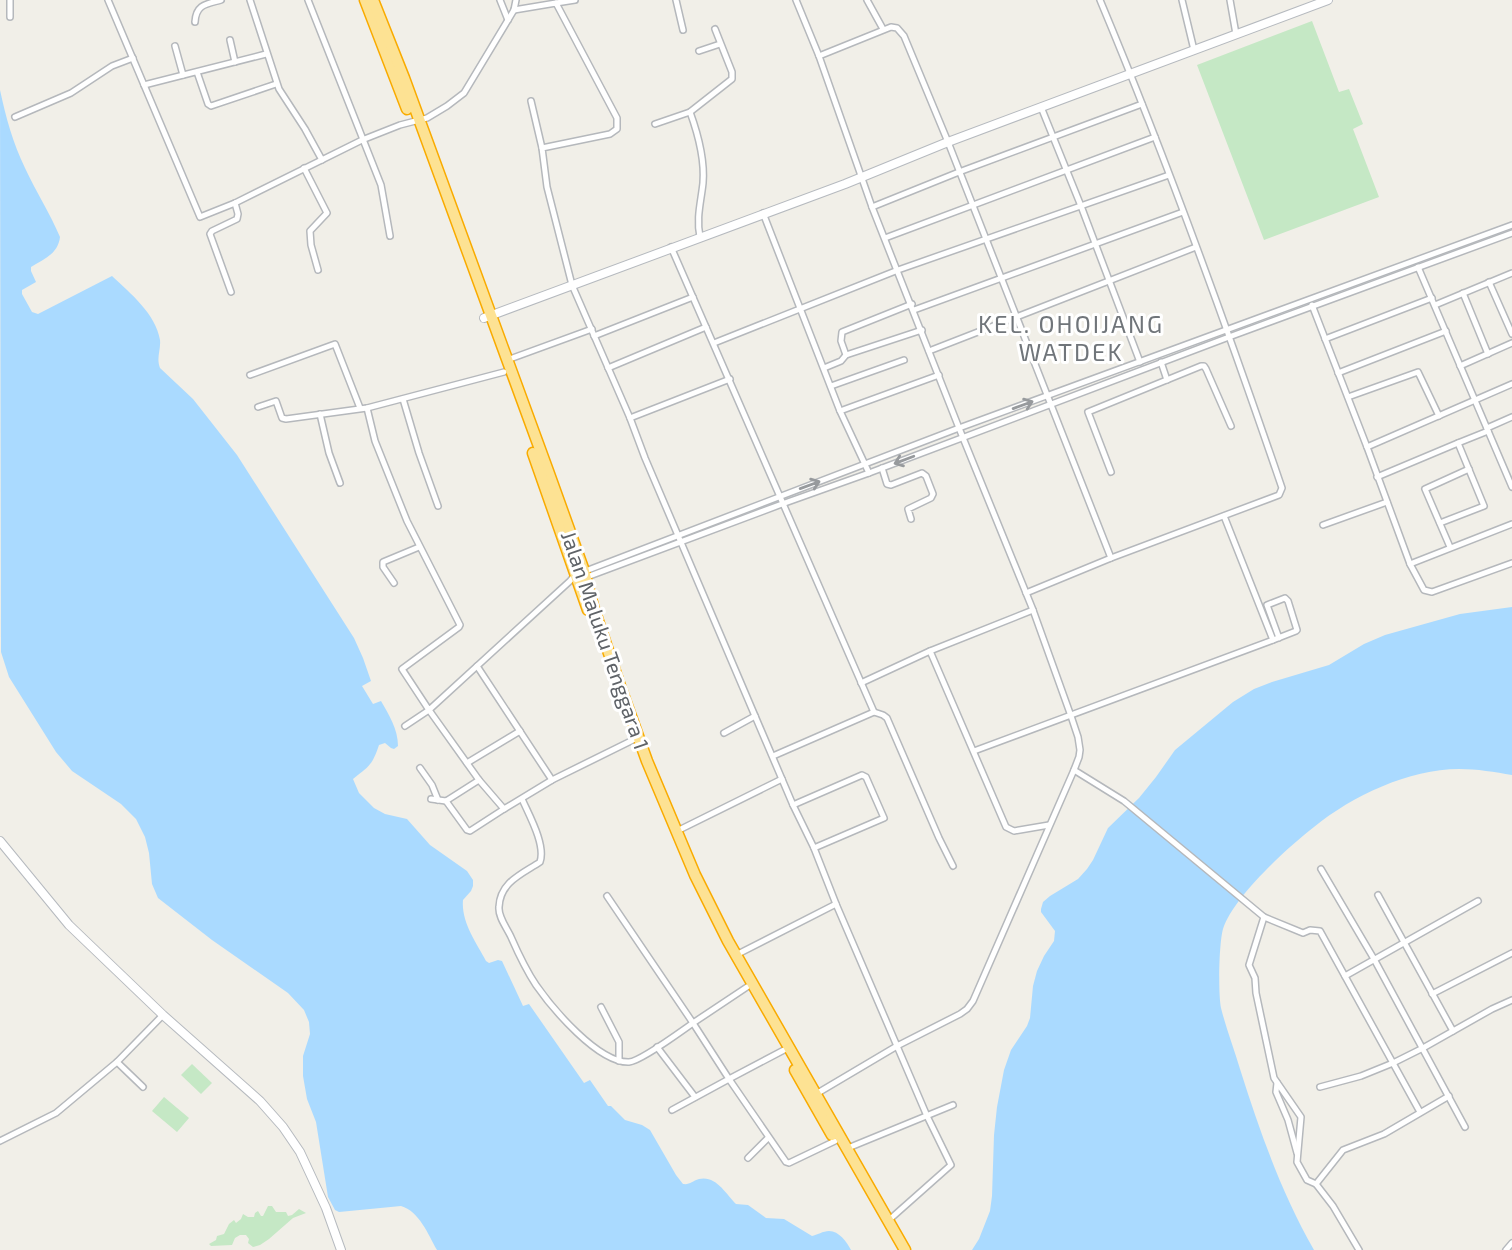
<svg xmlns="http://www.w3.org/2000/svg" width="1512" height="1250" font-family="'Exo 2',sans-serif">
	<style>
		.green { fill: #c5e8c5 }
		.water { fill: #aadaff }
		.lines { fill: none; stroke-linecap: round; stroke-linejoin: round }
		.street-casing { stroke: #b5b8bc; stroke-width: 8 }
		.secondary-casing { stroke: #b6babf; stroke-width: 10 }
		.highway-casing { stroke: #f9ab00; stroke-width: 13 }
		.street { stroke: #fff; stroke-width: 5 }
		.secondary { stroke: #fff; stroke-width: 8 }
		.highway { stroke: #fde293; stroke-width: 10 }
		.oneway { stroke: #979a9d }
		.labels { text-anchor: middle; dominant-baseline: central; stroke-width: 6; stroke-linejoin: round; paint-order: stroke }
		.street-label { font-size: 21px; fill: #5f6368; stroke: #fff }
		.quarter-label { font-size: 24px; letter-spacing: 2px; fill: #70757a; stroke: #fff }
	</style>
	<rect width="100%" height="100%" fill="#f1efe8"/>
	<g class="green">
		<path d="M1312,21l27,71 10,-3 14,35 -10,5 26,68 -115,43 -67,-175z"/>
		<path d="M192,1064l20,19 -11,11 -20,-19z"/>
		<path d="M164,1097l25,21 -12,14 -25,-21z"/>
		<path d="M268,1206h4l4,6h10l2,4 4,-1 7,-6 7,4 -13,5 -24,21 -9,6 -7,2 -5,-4 1,-4 -3,-4h-6l-5,3 -3,7 -21,1 -2,-2 7,-4 1,-4 7,-2 5,-10 5,-4 2,3 5,-4 2,-5 5,3h6l1,-4 3,-2 3,5h2z"/>
	</g>
	<g class="water">
		<path d="M0,90c6,28 13,53 25,78 11,24 25,45 35,69 -2,17 -16,22 -29,30v4l5,11 -14,8v4l10,18 6,2 74,-38c18,17 44,38 48,64 1,10 -4,18 0,28l33,31 44,56 117,183 9,20 8,23 -9,5 11,18 8,-3c8,14 17,28 17,45l-4,3 -3,-1 -6,-5 -6,2c-7,21 -10,21 -26,34l6,14 15,15 11,6 22,5 23,26 37,26 6,9v6l-2,5 -8,9c-2,22 13,42 23,61l3,2 9,-3 4,1 21,45 6,-2 55,79 6,-3 18,26h3l14,14 17,5 8,5 26,45 7,9c7,1 9,-3 16,-5 17,-4 27,15 37,25l12,1 18,13 18,1 28,17c5,-1 11,-5 17,-5 10,0 18,11 22,19h-414c-9,-16 -18,-39 -36,-44l-62,6 -4,-2 -7,-13 -12,-75 -9,-23 -4,-23v-20l7,-22 -1,-12 -5,-12 -16,-17 -76,-53 -54,-42 -6,-14 -3,-31 -4,-16 -9,-18 -15,-15 -49,-33 -16,-19 -47,-75 -8,-25z"/>
		<path d="M1512,607v168c-17,-3 -35,-6 -53,-6 -50,0 -107,27 -145,58 -26,20 -81,70 -91,102 -4,14 -5,64 -2,79 5,20 13,41 19,61 20,63 41,123 74,181h-342l7,-11 11,-28 2,-15 2,-61 3,-28 7,-37 7,-20 16,-24 3,-8 3,-32 4,-15 7,-15 10,-15 1,-10 -14,-19v-3l2,-7 7,-6 28,-17 9,-10 6,-9 15,-32 31,-30 17,-21 19,-27 58,-48 21,-13 18,-7 57,-17 35,-21 21,-9 75,-21z"/>
	</g>
	<g class="lines">
		<defs>
			<g id="street">
				<path d="M108,0l92,217 35,-14 127,-63 38,-15 27,-7 20,-12 17,-13 47,-78 3,-5 2,-10"/>
				<path d="M250,0l29,89 26,40 17,31"/>
				<path d="M308,0l73,185 9,51"/>
				<path d="M500,0l8,20"/>
				<path d="M676,0l7,30"/>
				<path d="M867,0l16,29"/>
				<path d="M1182,0l12,50"/>
				<path d="M1230,0l6,34"/>
				<path d="M556,3l19,-3"/>
				<path d="M514,10l42,-7 61,115v11l-7,5 -68,14 5,39 25,98 58,133 15,40 148,347 21,43 22,56 61,142 63,-32 7,-5 6,-8 101,-231 5,-13 1,-7 -2,-13 -7,-21 -38,-106 -74,-182 -87,-221 -53,-151 -23,-56"/>
				<path d="M10,17v-17"/>
				<path d="M195,22c1,-18 12,-18 26,-22"/>
				<path d="M230,40l5,22"/>
				<path d="M175,46l8,29"/>
				<path d="M699,51l21,-7"/>
				<path d="M819,56l72,-29 6,1 7,8 44,106 163,416"/>
				<path d="M197,72l11,32 3,2 65,-22"/>
				<path d="M144,85l122,-31"/>
				<path d="M531,101l11,47"/>
				<path d="M1041,107l40,99 59,156"/>
				<path d="M690,112c8,22 15,47 13,71 -2,19 -7,35 -3,54"/>
				<path d="M15,117l56,-24 41,-27 21,-8"/>
				<path d="M655,124l35,-12 42,-33v-7l-17,-43"/>
				<path d="M304,168l23,45 -17,18 1,14 7,25"/>
				<path d="M872,207l87,-35 183,-68"/>
				<path d="M763,213l77,198 29,62"/>
				<path d="M885,238l270,-101"/>
				<path d="M671,247l203,465 -101,44"/>
				<path d="M1418,267l94,220"/>
				<path d="M1489,282l23,52"/>
				<path d="M231,292l-21,-58 2,-3 25,-12 1,-5 -3,-11"/>
				<path d="M1463,293l25,61"/>
				<path d="M1312,305l55,142 145,-63"/>
				<path d="M1435,305l77,-32"/>
				<path d="M914,310l269,-98"/>
				<path d="M594,336l99,-39"/>
				<path d="M1325,339l107,-41"/>
				<path d="M714,343l184,-73 271,-95"/>
				<path d="M929,351l267,-104"/>
				<path d="M846,355l-5,-14 1,-9 70,-28"/>
				<path d="M507,360l85,-31"/>
				<path d="M1161,362l6,18"/>
				<path d="M1460,366l52,-23"/>
				<path d="M608,368l98,-41"/>
				<path d="M824,368l17,-7 5,-6 76,-25"/>
				<path d="M1338,373l108,-42"/>
				<path d="M250,375l85,-31 25,64"/>
				<path d="M831,386l73,-26"/>
				<path d="M1348,397l70,-25 21,44"/>
				<path d="M403,399l16,54 19,53"/>
				<path d="M258,407l18,-6 6,17 4,1 81,-11 137,-36"/>
				<path d="M367,408l8,33 32,80 53,104 -1,2 -57,42 27,41 141,-129 4,-5"/>
				<path d="M840,411l99,-36"/>
				<path d="M320,414l9,39 11,30"/>
				<path d="M630,418l100,-39"/>
				<path d="M1487,428l25,-11"/>
				<path d="M1367,447l43,117 14,26 8,2 80,-29"/>
				<path d="M882,468l5,16 4,1 31,-12 4,3 7,18 -2,4 -23,11 3,10"/>
				<path d="M1111,472l-23,-60 113,-46h3l2,3 25,57"/>
				<path d="M1377,477l81,-34"/>
				<path d="M1440,523l44,-17 -26,-63 30,-12"/>
				<path d="M1323,525l64,-23"/>
				<path d="M1450,547l-25,-58 44,-20"/>
				<path d="M1410,564l102,-40"/>
				<path d="M583,572l376,-144 553,-203"/>
				<path d="M587,577l195,-73 87,-31 360,-136 283,-104"/>
				<path d="M394,583l-11,-16v-5l36,-15"/>
				<path d="M1026,593l85,-35 168,-63 3,-7c-56,-164 -115,-328 -182,-488"/>
				<path d="M1273,640l23,-9 1,-1 -9,-29 -3,-3 -18,7 12,33"/>
				<path d="M930,651l76,176 8,4 35,-6"/>
				<path d="M477,666l75,114"/>
				<path d="M861,683l69,-32 103,-41"/>
				<path d="M874,712l9,3 4,3 52,120 14,28"/>
				<path d="M405,726l24,-16 50,70 25,29 48,-29 87,-43"/>
				<path d="M724,733l31,-17"/>
				<path d="M974,751l299,-111 -49,-124"/>
				<path d="M467,763l53,-32"/>
				<path d="M420,768l12,17 6,15"/>
				<path d="M1074,770l50,31 140,116 -15,48 6,13 1,15 18,85 27,39 -4,45 10,18 9,4 17,22 26,44"/>
				<path d="M431,799l15,2 33,-21"/>
				<path d="M522,799c7,16 24,46 18,63 -18,12 -40,20 -41,45 -1,10 8,21 12,30 7,16 15,33 25,48 16,23 62,78 93,77 12,-1 51,-30 64,-39l-86,-127"/>
				<path d="M446,801l21,29 3,1 34,-22"/>
				<path d="M793,805l69,-30 4,2 18,41 -70,30"/>
				<path d="M677,831l105,-52"/>
				<path d="M1321,869l53,90 91,168"/>
				<path d="M1378,895l75,136"/>
				<path d="M1264,917l39,16 7,-3 10,1 100,181"/>
				<path d="M736,955l100,-51"/>
				<path d="M1345,976l133,-75"/>
				<path d="M1432,994l80,-41"/>
				<path d="M601,1007l18,35v19"/>
				<path d="M657,1047l38,50"/>
				<path d="M784,1050l-55,29 57,83 3,1 46,-22"/>
				<path d="M117,1062l26,25"/>
				<path d="M1277,1083l-1,9 12,28 9,33"/>
				<path d="M1320,1087l41,-11 32,-13 30,-15 69,-39 20,-9"/>
				<path d="M816,1094l81,-48 30,70 24,49 -62,55"/>
				<path d="M672,1110l57,-31 -36,-56 54,-36"/>
				<path d="M0,1141l56,-28 61,-51 46,-47"/>
				<path d="M848,1148l105,-43"/>
				<path d="M748,1158l20,-20"/>
				<path d="M1316,1184l27,-34 41,-16 65,-38"/>
				<path d="M1506,1250l6,-7"/>
			</g>
			<g id="secondary">
				<path d="M484,318l361,-134 103,-42 380,-142"/>
				<path d="M0,841l69,84 94,90 97,86 23,26 17,25 26,56 15,42"/>
			</g>
			<g id="highway">
				<path d="M365,0l42,109"/>
				<path d="M373,0l31,78 144,393 36,100 9,35 27,80 27,75 48,114 33,66 177,309"/>
				<path d="M533,453l55,157"/>
				<path d="M795,1070l37,65"/>
			</g>
		</defs>
		<use href="#street" class="street-casing"/>
		<use href="#secondary" class="secondary-casing"/>
		<use href="#highway" class="highway-casing"/>
		<use href="#street" class="street"/>
		<use href="#secondary" class="secondary"/>
		<use href="#highway" class="highway"/>
	</g>
	<defs><path id="oneway-shaft" d="M-6 0H5M1.5-3L5.5 0L1.5 3" fill="none" stroke-width="1.6" stroke-linecap="round" stroke-linejoin="round" transform="scale(1.75)"/></defs>
	<g class="oneway">
		<use href="#oneway-shaft" transform="translate(1023 405) rotate(-20)"/>
		<use href="#oneway-shaft" transform="translate(904 460) rotate(159)"/>
		<use href="#oneway-shaft" transform="translate(810 485) rotate(-20)"/>
	</g>
	<g class="labels">
		<g class="street-label">
			<text transform="translate(606 640) rotate(71)">Jalan Maluku Tenggara 1</text>
		</g>
		<g class="quarter-label">
			<text x="1071" y="323">KEL. OHOIJANG<tspan x="1071" dy="28">WATDEK</tspan></text>
		</g>
	</g>
</svg>
